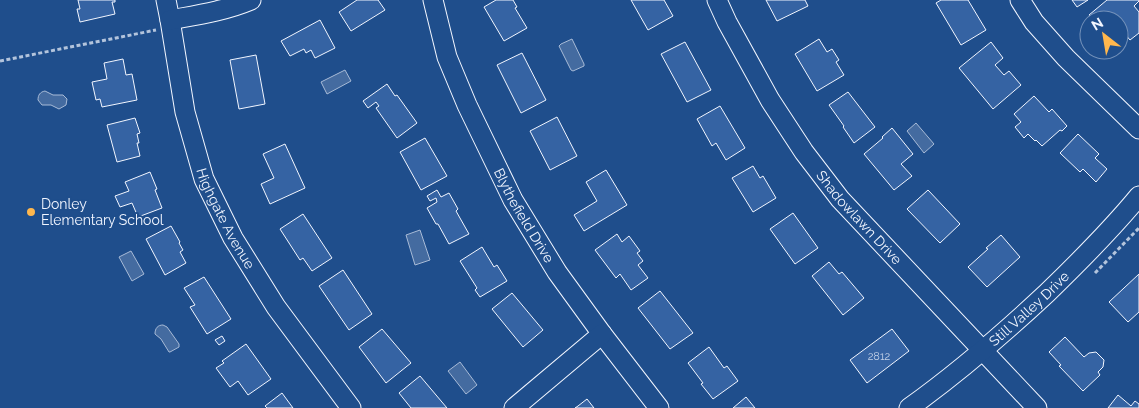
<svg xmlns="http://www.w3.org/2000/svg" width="1139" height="408" font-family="Raleway,sans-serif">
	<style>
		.water { fill: #446ba0; stroke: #a8bbd7 }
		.building { fill: #3563a3; stroke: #f2f6ff }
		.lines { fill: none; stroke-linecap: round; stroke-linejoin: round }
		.minor-casing { stroke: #f2f6ff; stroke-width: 21 }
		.path { stroke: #b3c4dc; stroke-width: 3; stroke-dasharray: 4 2.5; stroke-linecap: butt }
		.minor { stroke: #1f4e8c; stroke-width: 19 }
		.poi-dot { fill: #ffb74d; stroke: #1f4e8c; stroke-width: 2 }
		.labels { text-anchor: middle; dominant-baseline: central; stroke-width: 4; stroke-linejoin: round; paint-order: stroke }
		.number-label { font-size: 11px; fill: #c3d1e8 }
		.poi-label { font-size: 14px; fill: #f2f6ff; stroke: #1f4e8c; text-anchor: start }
		.street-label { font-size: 14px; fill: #f2f6ff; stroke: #1f4e8c }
	</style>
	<rect width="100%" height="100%" fill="#1f4e8c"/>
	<g class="water">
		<path d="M572,39l12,25v2l-11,5 -2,-1 -12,-24 2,-2z"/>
		<path d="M345,70l6,11 -24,13 -6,-12z"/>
		<path d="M45,91l8,4h10l4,4 -1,6 -7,4 -8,-4h-9l-4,-5c0,-5 2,-8 7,-9z"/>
		<path d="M916,123l18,21 -10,9 -17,-22z"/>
		<path d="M420,230l10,30 -15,5 -9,-30z"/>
		<path d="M131,251l13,23 -12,7 -13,-24z"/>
		<path d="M163,325l4,2 12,17v3l-9,5h-1l-8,-13 -6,-5c0,-6 3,-9 8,-9z"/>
		<path d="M460,362l17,23 -11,9 -18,-23z"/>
	</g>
	<g class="building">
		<path d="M78,0h37v2h-3l3,12 -35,8 -3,-13h3z"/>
		<path d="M357,0h21l7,10 -34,21 -12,-19z"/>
		<path d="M496,0h17l4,7 -2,1 12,20 -23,13 -20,-34z"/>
		<path d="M631,0h33l9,16 -25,14z"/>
		<path d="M766,0h39l3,6 -31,15z"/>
		<path d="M941,0h27l18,30 -25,15 -25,-42z"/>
		<path d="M1072,0h16l-11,7z"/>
		<path d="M1107,0h32v1l-5,5 5,6v21l-9,7 -11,-13v-7h-26l-4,-5z"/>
		<path d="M320,20l15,28 -20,10 -4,-8 -5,3 -2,-4 -14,7 -9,-15z"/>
		<path d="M819,39l8,13 5,-3 7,11 -3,2 8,13 -27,16 -22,-37z"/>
		<path d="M685,42l26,48 -24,12 -26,-48z"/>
		<path d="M991,42l12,16 -8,7 9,10 5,-4 12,14 -28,24 -34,-41z"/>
		<path d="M522,53l24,47 -25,13 -24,-48z"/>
		<path d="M256,55l9,49 -26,5 -9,-49z"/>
		<path d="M123,59l3,16 6,-1 5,26 -35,7 -2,-8 -4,1 -4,-18 15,-3 -3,-16z"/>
		<path d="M387,84l8,12 2,-1 20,28 -20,15 -21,-30 3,-2 -3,-4 -8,6 -5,-7z"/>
		<path d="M848,92l27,35 -21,16 -11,-16 1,-1 -15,-21z"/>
		<path d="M1034,96l15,16 3,-3 15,17 -5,5 -2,-1 -18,16 -6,-6 -1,1 -7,-7 -4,4 -9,-11 6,-5 -7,-8z"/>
		<path d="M720,106l25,42 -19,12 -10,-17 -4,3 -15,-27z"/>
		<path d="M557,117l20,39 -27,14 -20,-39z"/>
		<path d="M135,118l5,15 -3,1 2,9h-2l3,13 -23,6 -10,-37z"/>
		<path d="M892,128l21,26 -12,10 11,12 -18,14 -30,-36 19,-16 -1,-1z"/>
		<path d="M1078,134l21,20 -4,4 12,11 -11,13 -13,-13 -3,3 -20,-19z"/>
		<path d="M425,138l22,38 -26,14 -21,-38z"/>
		<path d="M285,144l20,44 -35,16 -9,-20 13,-6 -11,-24z"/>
		<path d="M753,166l7,12 3,-2 13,22 -23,14 -21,-34z"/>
		<path d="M606,170l21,35 -43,26 -10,-16 23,-14 -11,-19z"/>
		<path d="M150,172l7,17 -2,1 7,18 -24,9 -6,-14 -12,4 -5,-11 14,-5 -4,-9z"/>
		<path d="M437,190l4,7 8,-4 9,16 -2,2 13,23 -20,10 -11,-20h-2l-9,-16 10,-6 -1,-4 -6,3 -3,-5z"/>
		<path d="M928,190l32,34 -20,19 -33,-34z"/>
		<path d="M793,213l25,35 -23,16 -25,-35z"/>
		<path d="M303,214l29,44 -20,13 -9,-13 -3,2 -20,-31z"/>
		<path d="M171,226l9,16 -1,1 4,7 -3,2 6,11 -21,12 -19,-36z"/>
		<path d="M617,234l5,8 7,-6 11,15 -3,2 6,8 -5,4 10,13 -17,12 -11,-16 -4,4 -21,-28z"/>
		<path d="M1001,235l19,22 -33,30 -19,-20 20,-18 -2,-1z"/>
		<path d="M482,247l12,20 3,-2 10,16 -27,16 -5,-7 2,-2 -17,-27z"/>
		<path d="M829,262l10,12 3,-2 22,26 -21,17 -31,-39z"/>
		<path d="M343,270l29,44 -23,16 -30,-44z"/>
		<path d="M1139,274v38l-11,10 -19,-20z"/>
		<path d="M204,277l27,42 -24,15 -17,-27 5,-2 -11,-17z"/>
		<path d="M660,291l33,42 -23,16 -32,-41z"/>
		<path d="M512,293l31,37 -20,17 -31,-38z"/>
		<path d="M382,329l29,34 -25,20 -27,-36z"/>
		<path d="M892,329l17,22 -42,32 -17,-23z"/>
		<path d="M222,336l3,5 -6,4 -4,-5z"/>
		<path d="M1065,337l19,20 5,-4 7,-1 8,8 -1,7 -5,5 2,3 -17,16 -24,-25 2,-1 -12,-13z"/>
		<path d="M246,344l25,35 -23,16 -10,-14 -8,6 -14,-19 8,-5 -2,-2z"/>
		<path d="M709,347l15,21 3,-2 11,15 -25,18 -12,-15 2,-1 -15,-20z"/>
		<path d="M420,376l27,32h-36l-12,-15z"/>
		<path d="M282,393l11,15h-26l-2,-2z"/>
		<path d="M1118,395l13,11 4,-5 4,3v4h-31z"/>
		<path d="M746,397l9,11h-22z"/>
		<path d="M587,399l7,9h-19l3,-2z"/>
	</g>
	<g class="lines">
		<defs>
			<g id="minor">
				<path id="s1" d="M166,0l4,20 15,92 19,67 29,59 43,69 75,101"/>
				<path id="s2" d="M433,0l14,57 20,48 46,95 44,72 45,62 57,74"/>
				<path id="s3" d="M717,0l10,22 43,78 34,52 36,47 197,209"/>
				<path d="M1020,0l14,22 32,36 73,71"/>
				<path d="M170,20c27,-5 55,-9 81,-20"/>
				<path d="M514,408l88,-74"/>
				<path id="s4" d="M909,408c49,-35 94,-74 138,-115 32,-31 64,-63 92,-97"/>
			</g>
		</defs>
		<use href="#minor" class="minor-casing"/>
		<g class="path">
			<path d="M0,61l156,-31"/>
			<path d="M1095,273l44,-45"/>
		</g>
		<use href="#minor" class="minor"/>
	</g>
	<circle class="poi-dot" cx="31" cy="212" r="5"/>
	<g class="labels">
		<g class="number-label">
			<text x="879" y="356">2812</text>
		</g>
		<g class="poi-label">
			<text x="41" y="204">Donley<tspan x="41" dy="16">Elementary School</tspan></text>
		</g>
		<g class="street-label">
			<text stroke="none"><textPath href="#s2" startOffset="235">Blythefield Drive</textPath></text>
			<text stroke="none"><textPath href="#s3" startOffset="261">Shadowlawn Drive</textPath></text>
			<text stroke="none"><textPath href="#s1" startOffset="228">Highgate Avenue</textPath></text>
			<text stroke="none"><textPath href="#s4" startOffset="156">Still Valley Drive</textPath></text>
		</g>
	</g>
	<g transform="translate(1104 35) rotate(329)"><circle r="24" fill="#1f4e8c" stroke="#7391ba"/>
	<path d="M0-4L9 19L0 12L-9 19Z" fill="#ffb74d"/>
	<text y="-8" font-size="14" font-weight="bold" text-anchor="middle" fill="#f2f6ff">N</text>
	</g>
</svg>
